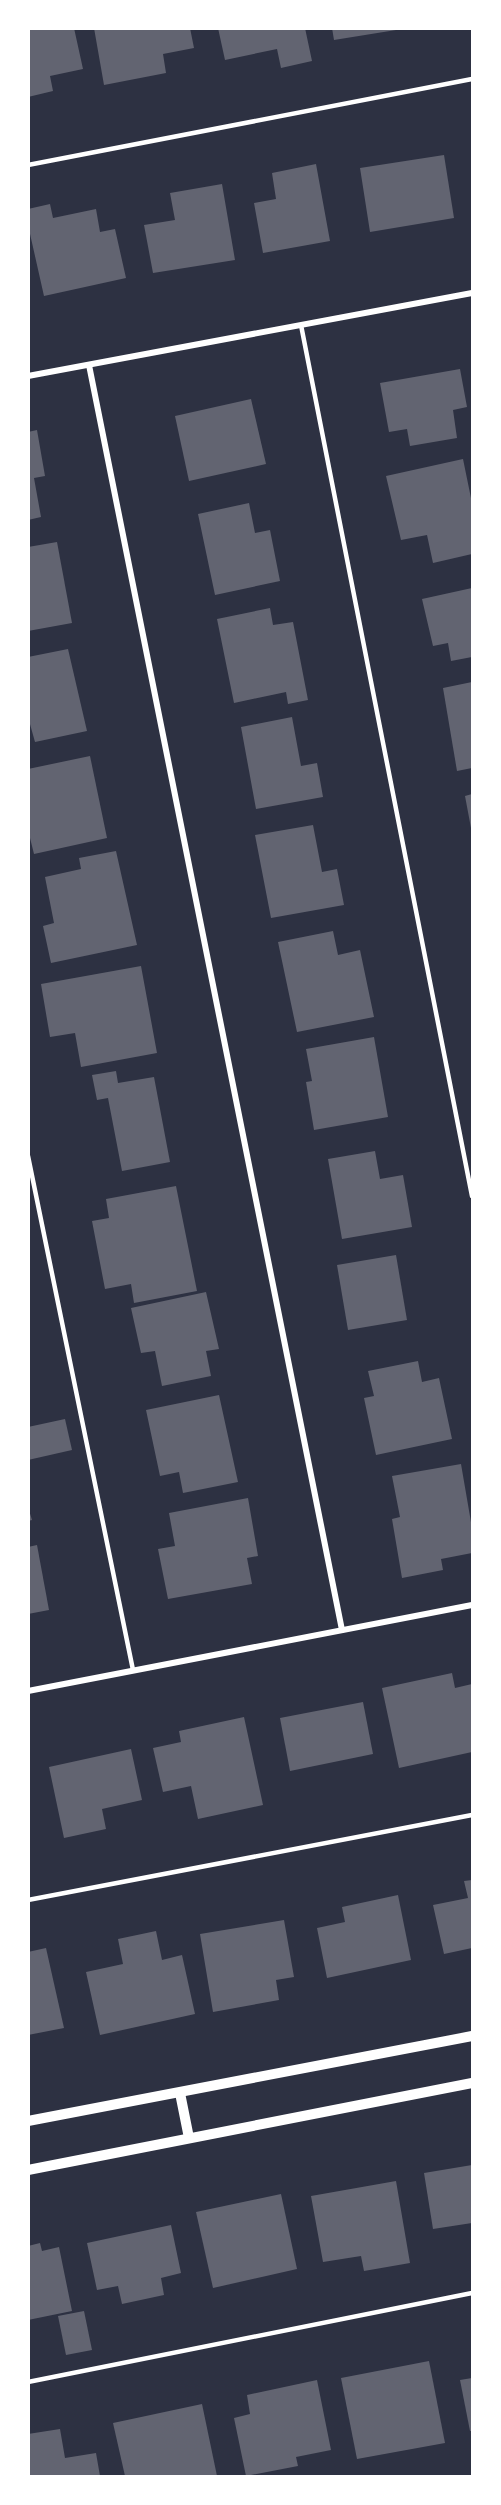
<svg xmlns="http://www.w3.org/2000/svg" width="501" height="2505" font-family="'PT Sans Narrow',sans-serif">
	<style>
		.building { fill: #626471 }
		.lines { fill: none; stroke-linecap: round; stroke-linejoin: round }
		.service { stroke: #fff; stroke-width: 4.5 }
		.minor { stroke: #fff; stroke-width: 6 }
		.tertiary { stroke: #fff; stroke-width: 10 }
	</style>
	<rect width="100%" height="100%" fill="#2d3142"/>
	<g class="building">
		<path d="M28,28h46l9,41 -33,7 3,15 -25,6z"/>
		<path d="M94,28h96l4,20 -31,6 3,19 -62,12z"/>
		<path d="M218,28h87l7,33 -31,7 -4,-19 -52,11z"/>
		<path d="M332,28h64v2l-62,10z"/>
		<path d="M444,155l10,63 -84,14 -10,-64z"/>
		<path d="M316,164l14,77 -67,12 -9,-50 22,-4 -4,-26z"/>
		<path d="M222,184l13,76 -82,13 -9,-48 31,-5 -5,-27z"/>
		<path d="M50,204l3,14 43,-9 4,23 15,-3 11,49 -82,18 -16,-71v-16z"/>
		<path d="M460,369l7,38 -14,3 4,28 -47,8 -3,-17 -18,3 -9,-49z"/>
		<path d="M251,399l15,65 -77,17 -14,-65z"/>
		<path d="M37,430l8,46 -11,2 7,39 -13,3v-88z"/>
		<path d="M463,459l9,44v51l-39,9 -6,-28 -26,5 -15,-64z"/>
		<path d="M249,503l6,30 15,-3 10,51 -65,14 -17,-81z"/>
		<path d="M57,542l15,81 -44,8v-84z"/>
		<path d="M472,588v69l-21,4 -3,-18 -15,3 -11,-47z"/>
		<path d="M270,608l3,17 20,-3 15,78 -20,4 -2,-12 -52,11 -17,-84z"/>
		<path d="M68,649l19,82 -52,11 -7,-25v-60z"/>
		<path d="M472,682v86l-15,3 -14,-83z"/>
		<path d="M292,717l9,49 16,-3 6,34 -67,12 -15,-82z"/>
		<path d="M90,756l17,82 -73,16 -6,-24v-61z"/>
		<path d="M472,794v34h-1l-6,-32z"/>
		<path d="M313,825l9,47 15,-3 7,36 -73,13 -16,-83z"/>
		<path d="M116,851l21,94 -86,18 -8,-37 11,-3 -9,-46 36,-8 -2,-11z"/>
		<path d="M333,931l5,24 22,-5 14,67 -77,15 -19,-90z"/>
		<path d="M141,966l16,87 -76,14 -6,-34 -25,4 -9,-53z"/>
		<path d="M374,1037l14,80 -74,13 -8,-48 6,-1 -6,-32z"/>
		<path d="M116,1071l2,12 36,-6 16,85 -48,9 -14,-73 -11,2 -5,-25z"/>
		<path d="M375,1151l5,28 23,-4 9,52 -70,12 -14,-80z"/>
		<path d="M176,1186l21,105 -63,12 -3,-19 -26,5 -13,-68 17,-3 -3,-19z"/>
		<path d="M396,1255l11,65 -59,10 -11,-65z"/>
		<path d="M206,1292l13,57 -13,2 5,25 -49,10 -7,-35 -14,2 -10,-45z"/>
		<path d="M418,1361l4,21 17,-4 13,61 -76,16 -12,-57 10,-2 -6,-25z"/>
		<path d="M219,1395l19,87 -55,11 -4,-21 -19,4 -14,-66z"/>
		<path d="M65,1419l7,31 -44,10v-33z"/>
		<path d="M461,1464l11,64v25l-31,6 2,11 -41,8 -10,-59 8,-2 -8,-41z"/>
		<path d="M248,1498l10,58 -11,2 5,26 -84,15 -10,-50 17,-3 -6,-33z"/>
		<path d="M28,1507l4,13 -4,1z"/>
		<path d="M37,1545l12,65 -21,4v-67z"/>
		<path d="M452,1673l3,15 17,-4v68l-73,16 -17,-80z"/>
		<path d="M363,1702l10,52 -83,17 -10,-53z"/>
		<path d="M244,1717l19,88 -65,14 -7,-33 -28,6 -10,-44 28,-6 -2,-11z"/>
		<path d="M131,1749l11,51 -40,9 4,20 -42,9 -15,-71z"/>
		<path d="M472,1880v68l-28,6 -11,-49 35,-7 -4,-17z"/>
		<path d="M398,1895l13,65 -84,18 -10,-50 28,-6 -3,-15z"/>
		<path d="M284,1920l10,57 -18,3 3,20 -66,12 -13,-78z"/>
		<path d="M156,1931l6,29 20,-5 13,59 -95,21 -14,-63 37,-8 -5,-25z"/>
		<path d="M46,1948l18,80 -36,7v-83z"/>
		<path d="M472,2165v58l-39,6 -9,-56z"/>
		<path d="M396,2181l14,82 -46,8 -3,-15 -38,6 -12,-66z"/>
		<path d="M281,2194l16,75 -84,19 -17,-76z"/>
		<path d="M171,2225l10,48 -20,5 3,17 -42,9 -4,-18 -21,4 -10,-47z"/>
		<path d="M40,2243l2,8 17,-4 13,64 -44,9v-74z"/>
		<path d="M84,2311l8,39 -26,5 -8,-39z"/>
		<path d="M429,2361l16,82 -88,16 -16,-81z"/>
		<path d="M472,2378v53h-2l-10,-51z"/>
		<path d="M317,2380l14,70 -35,7 2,9 -52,10 -12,-58 16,-4 -3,-19z"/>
		<path d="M202,2404l15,72h-92l-12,-53z"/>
		<path d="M60,2429l5,29 31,-5 4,23h-72v-42z"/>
	</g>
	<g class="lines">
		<g class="service">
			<path d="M28,165l444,-86"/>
			<path d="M301,325l171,871"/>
			<path d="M28,1156l105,514"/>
			<path d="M28,1900l444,-85"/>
			<path d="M28,2382l444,-89"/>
		</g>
		<g class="minor">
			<path d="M89,365l253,1265"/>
			<path d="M28,376l444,-83"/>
			<path d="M28,1691l444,-86"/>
		</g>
		<g class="tertiary">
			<path d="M180,2093l9,45"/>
			<path d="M28,2121l444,-85"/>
			<path d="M28,2170l444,-87"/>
		</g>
	</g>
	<rect width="501" height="2505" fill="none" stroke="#ffffff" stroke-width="60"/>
</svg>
